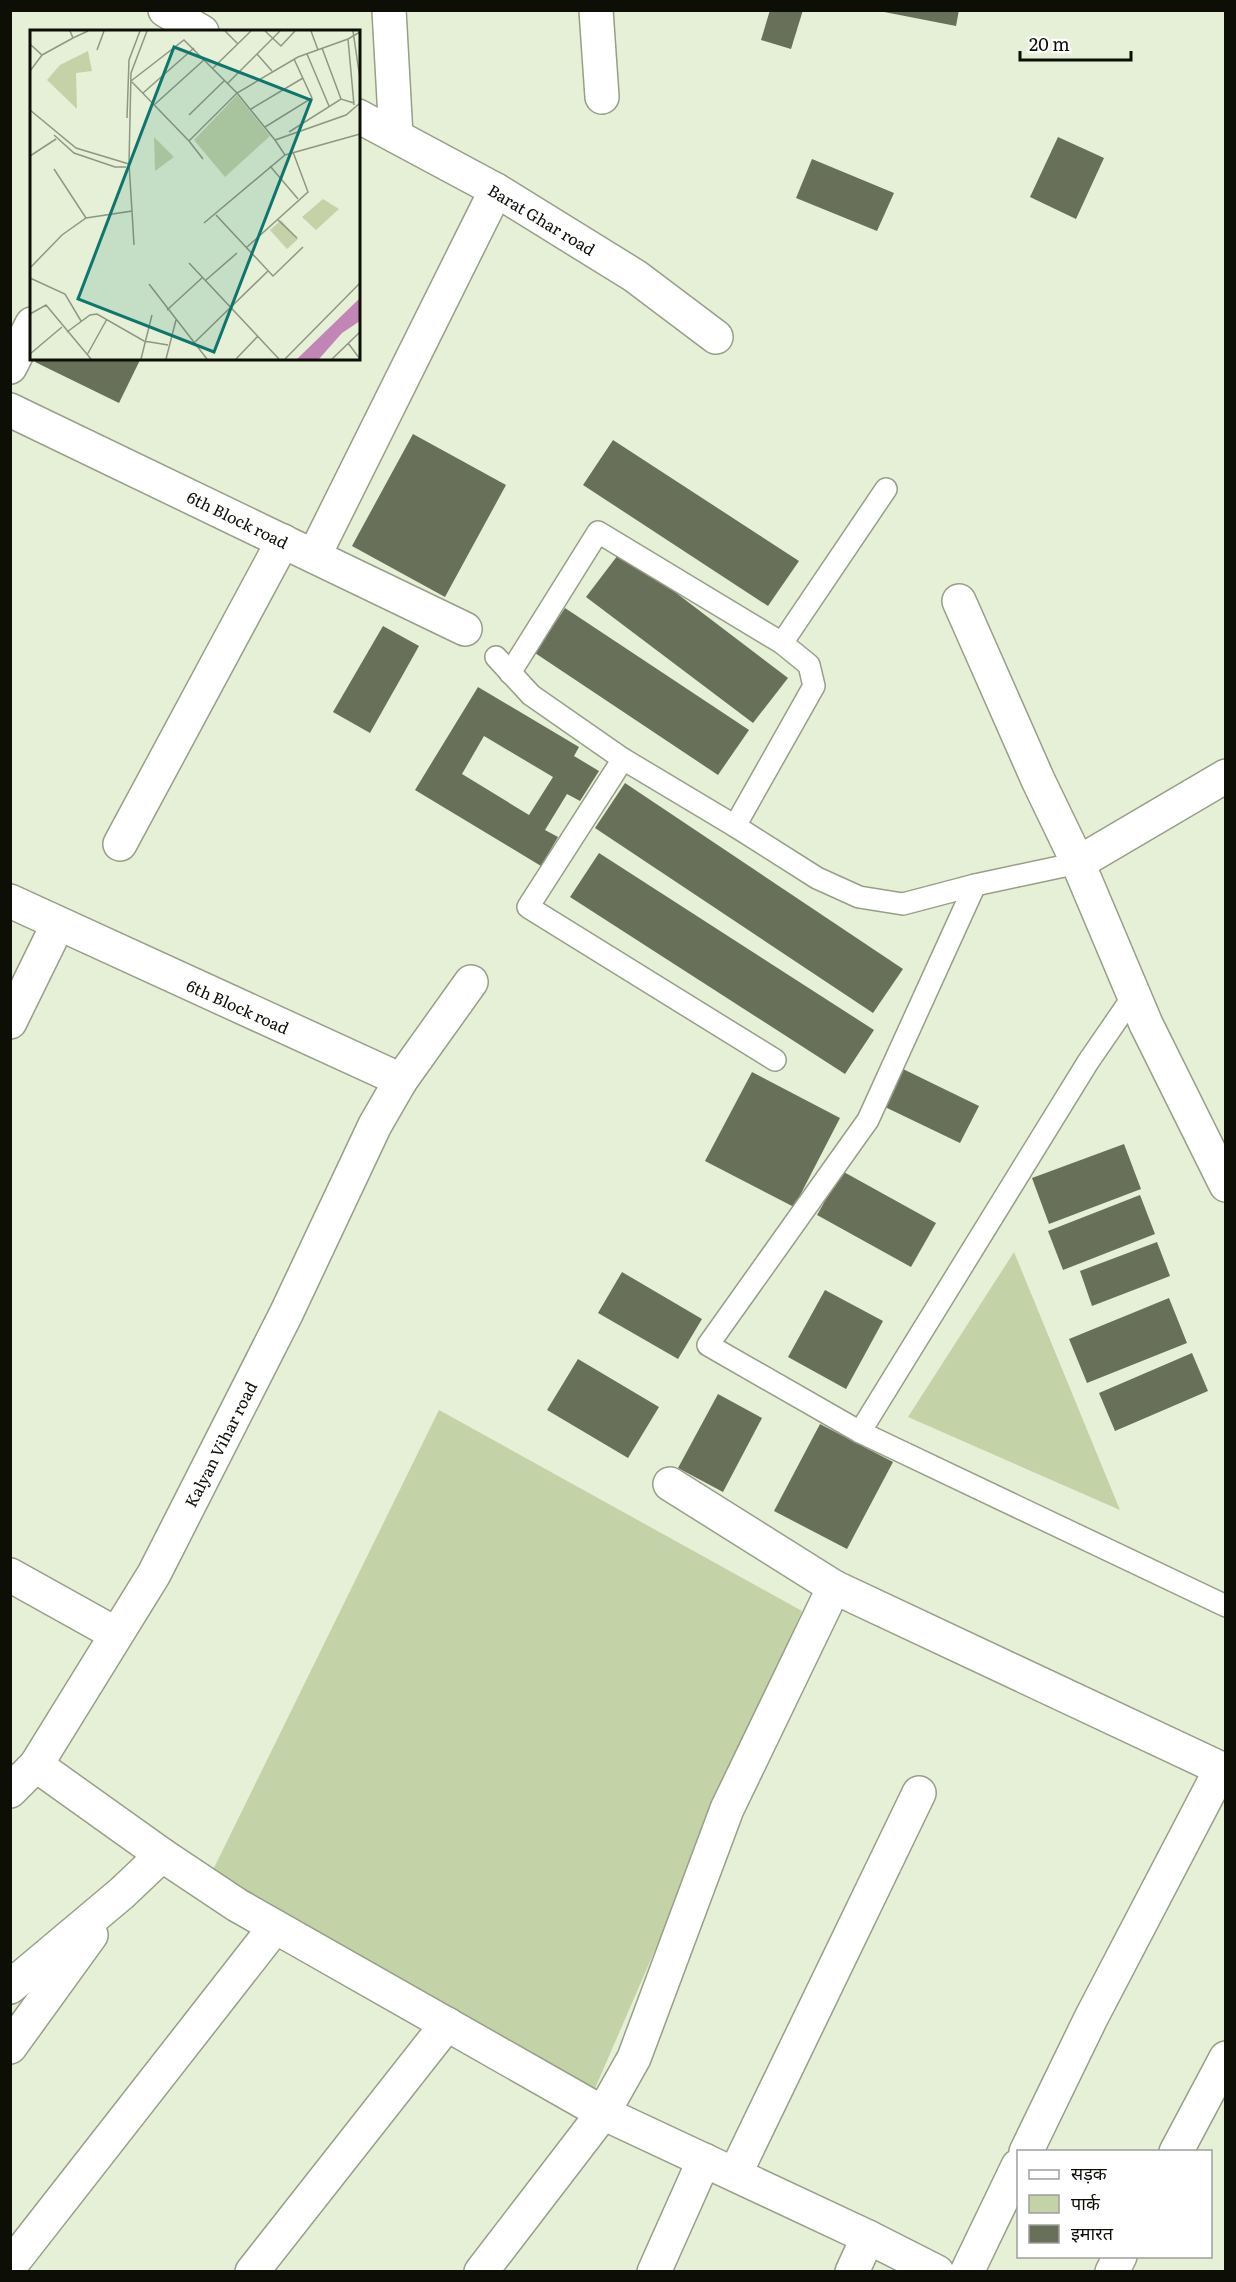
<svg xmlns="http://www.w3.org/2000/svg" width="1236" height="2282" font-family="Literata,'Noto Sans Devanagari',serif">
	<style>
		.green { fill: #c3d2a7 }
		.building { fill: #68705a; fill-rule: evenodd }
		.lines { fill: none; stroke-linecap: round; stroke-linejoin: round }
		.service-casing { stroke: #969f87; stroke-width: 24 }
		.minor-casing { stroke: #969f87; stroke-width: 36 }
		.tertiary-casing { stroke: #969f87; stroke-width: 36 }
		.service { stroke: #fff; stroke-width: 21 }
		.minor { stroke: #fff; stroke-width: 33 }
		.tertiary { stroke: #fff; stroke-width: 33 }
		.labels { text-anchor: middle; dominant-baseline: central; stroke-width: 4.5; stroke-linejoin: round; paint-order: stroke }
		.street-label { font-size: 16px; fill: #0d0f07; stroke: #fff }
		.inset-road { fill: none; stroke: #8f9683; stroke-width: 1.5 }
		.view { fill: #0f766e; fill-opacity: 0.15; stroke: #0f766e; stroke-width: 3 }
		.inset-edge { fill: none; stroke: #0d0f07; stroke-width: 3 }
	</style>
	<rect width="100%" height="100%" fill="#e6f0d6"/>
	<g class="green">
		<path d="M1014,1252l106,258 -212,-93z"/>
		<path d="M439,1410l363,201 -209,482 -383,-217z"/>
	</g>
	<g class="building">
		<path d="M770,10h33l-12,39 -30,-9z"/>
		<path d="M874,10h85l-3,16z"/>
		<path d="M1058,137l46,21 -28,61 -46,-22z"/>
		<path d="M812,159l82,34 -17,38 -81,-33z"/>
		<path d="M37,358h104l-22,45 -84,-41z"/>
		<path d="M413,434l93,51 -61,112 -93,-51z"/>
		<path d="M613,440l186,121 -31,45 -185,-121z"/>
		<path d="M621,551l167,127 -35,45 -167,-126z"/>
		<path d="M565,608l184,122 -31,45 -183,-122z"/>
		<path d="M383,626l36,20 -49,87 -37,-21z"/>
		<path d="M478,687l101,60 -5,9 25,15 -19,30 -13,-7 -22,36 13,7 -17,29 -126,-76zM484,736l69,41 -24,38 -67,-41z"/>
		<path d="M625,783l278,186 -30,44 -278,-185z"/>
		<path d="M599,853l275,177 -29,44 -275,-177z"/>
		<path d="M903,1069l76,37 -19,37 -75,-36z"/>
		<path d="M752,1072l88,46 -46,89 -89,-46z"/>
		<path d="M1124,1144l17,45 -92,35 -17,-46z"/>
		<path d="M842,1171l94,52 -25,44 -94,-52z"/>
		<path d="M1140,1195l15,39 -92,36 -15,-39z"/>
		<path d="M1157,1242l13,34 -78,30 -12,-35z"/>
		<path d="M622,1272l80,47 -24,40 -80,-46z"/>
		<path d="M825,1290l58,31 -37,68 -58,-32z"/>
		<path d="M1169,1298l18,45 -100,40 -18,-44z"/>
		<path d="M1192,1353l16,38 -93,40 -16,-38z"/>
		<path d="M578,1359l81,48 -31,51 -81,-48z"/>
		<path d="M718,1394l44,24 -39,74 -45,-24z"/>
		<path d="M820,1424l73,38 -46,87 -73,-38z"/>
	</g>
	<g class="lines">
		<defs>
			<g id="service">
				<path d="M782,643l104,-154"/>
				<path d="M496,657l35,38 92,64 112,67 82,52 42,19 44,7 72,-19 103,-22"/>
				<path d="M510,673l88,-141 184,111 27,22 5,21 -79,140"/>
				<path d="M623,759l-95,148 247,153"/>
				<path d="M1134,995l-46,67 -228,370 366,174"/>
				<path d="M860,1432l-152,-87 160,-225 107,-235"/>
			</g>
			<g id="minor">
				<path d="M165,10l37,22"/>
				<path d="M389,10l7,126"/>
				<path d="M596,10l6,87"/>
				<path d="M358,116l138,74 139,86 81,61"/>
				<path d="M10,367l22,-43"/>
				<path d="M10,410l455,219"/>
				<path d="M314,556l182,-366"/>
				<path d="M959,601l79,179 40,83"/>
				<path d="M120,844l163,-303"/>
				<path d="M10,901l391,179"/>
				<path d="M10,1022l48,-98"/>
				<path d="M670,1484l164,103"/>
				<path d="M10,1575l106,59"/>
				<path d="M36,1765l126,90"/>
				<path d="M10,1791l26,-26 118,-191 132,-260 89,-189 26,-45 70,-98"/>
				<path d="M10,1987l112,-94 40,-38 75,50 366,208 265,124 69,35"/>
				<path d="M10,2047l81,-112"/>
				<path d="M1026,2152l65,-134 130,-249"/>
				<path d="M1176,2152l50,-94"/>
				<path d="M735,2174l184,-381"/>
				<path d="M10,2266l265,-339"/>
				<path d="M252,2272l195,-248"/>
				<path d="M481,2272l122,-159 31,-55 93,-249 107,-222 392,184"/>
				<path d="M654,2272l50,-112"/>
				<path d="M852,2272l16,-35"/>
				<path d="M967,2272l51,-106"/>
				<path d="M1112,2272l8,-16"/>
			</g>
			<path id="tertiary" d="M1226,776l-148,87 68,161 80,161"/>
		</defs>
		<use href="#service" class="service-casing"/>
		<use href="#minor" class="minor-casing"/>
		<use href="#tertiary" class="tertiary-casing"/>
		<use href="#service" class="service"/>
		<use href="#minor" class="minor"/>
		<use href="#tertiary" class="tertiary"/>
	</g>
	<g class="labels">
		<g class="street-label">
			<text transform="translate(542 219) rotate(31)">Barat Ghar road</text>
			<text transform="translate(238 519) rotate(26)">6th Block road</text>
			<text transform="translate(238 1006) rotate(24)">6th Block road</text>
			<text transform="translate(220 1444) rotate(-63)">Kalyan Vihar road</text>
		</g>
	</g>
	<g transform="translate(30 30)">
		<rect width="330" height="330" fill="#e6f0d6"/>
		<path d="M58,21l4,20 -16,2 1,36 -30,-29 13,-15zM207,65l33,41 -45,41 -31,-37zM124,107l20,20 -19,14v-1zM293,169l16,10 -23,21 -14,-13zM251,190l17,19 -11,10 -17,-19z" fill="#c3d2a7"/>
		<path d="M330,268v23l-18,12 -23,26h-22z" fill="#c186b5"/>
		<path class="inset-road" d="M40,1l3,7 15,-7M195,1l13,13M235,1l16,15 14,-15M281,1l7,19M323,1l7,48M0,14l12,11 31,-17M292,18l19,51M67,20l7,-19M227,24l15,17M277,24l22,52M183,38l38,-37M0,41l12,-16M101,51l53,-41 53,53 38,47 71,-25 14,-12M102,52l57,59 48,-48 61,-36 50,-18M198,53l52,-52M113,63l51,-45M124,75l51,-46M324,75l-6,-66 12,-7M221,79l52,-31M0,80l46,38 53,16M159,85l36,-35M97,88l2,-58 11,-29M235,97l47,-29 -18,-39M259,102l52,-33 13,4M24,105l20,18 41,14h11M245,110l10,15M159,111l14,18M0,126l26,-17M240,136l28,33M24,139l32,49M102,181l2,34M186,185l57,61 30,-29M247,189l20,19M174,193l81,-68 75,-21M217,217l61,-55 -15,-40M159,233l90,96M0,238l32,-33 24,-17 46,-7 -3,-47 2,-91 16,-42M0,248l35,16 16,27M176,250l31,-27M119,254l58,75M137,280l36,-33M0,284l16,-9 45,54M37,302l23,-17 7,-1 47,27 24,4M165,312l73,-71M318,313l12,16M0,324l32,-27M57,325l20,-36M111,329l11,-44M136,329l10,-39M206,329l22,-23M255,329l75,-76M302,329l28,-27"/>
		<path class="view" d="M144,17l137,53 -97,252 -136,-53z"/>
		<rect width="330" height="330" class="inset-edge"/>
	</g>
	<rect width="1236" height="2282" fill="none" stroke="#0d0f07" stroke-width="24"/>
	<rect x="1017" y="2150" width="195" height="108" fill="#ffffff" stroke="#9e9f9c" stroke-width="1.5"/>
	<rect x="1029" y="2170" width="30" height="9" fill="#ffffff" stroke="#9e9f9c" stroke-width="1.5"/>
	<text x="1071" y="2180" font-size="18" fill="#0d0f07">सड़क</text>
	<rect x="1029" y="2195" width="30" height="18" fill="#c3d2a7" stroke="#9e9f9c" stroke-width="1.5"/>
	<text x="1071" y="2210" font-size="18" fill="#0d0f07">पार्क</text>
	<rect x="1029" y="2225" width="30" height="18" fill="#68705a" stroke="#9e9f9c" stroke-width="1.5"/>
	<text x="1071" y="2240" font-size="18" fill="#0d0f07">इमारत</text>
	<path d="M1020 51v9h111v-9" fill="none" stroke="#0d0f07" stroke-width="3"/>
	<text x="1029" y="51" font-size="18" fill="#0d0f07" stroke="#ffffff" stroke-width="4.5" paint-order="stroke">20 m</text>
</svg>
